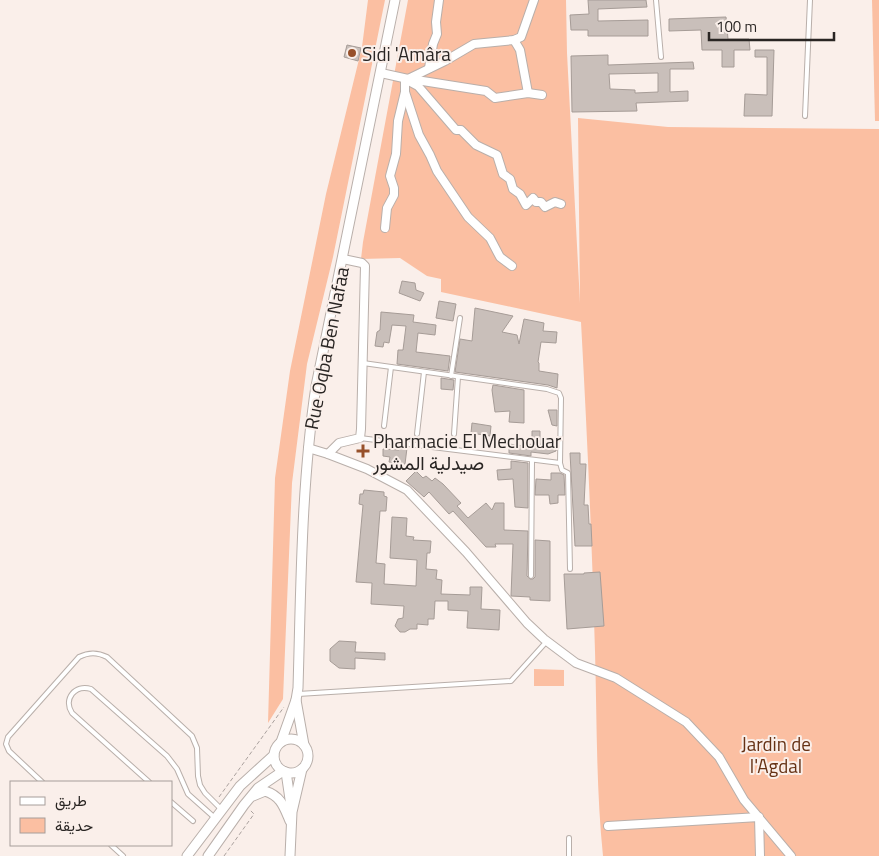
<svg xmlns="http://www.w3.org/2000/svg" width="879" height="856" font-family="'Titillium Web',Vazirmatn,sans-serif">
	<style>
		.green { fill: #fbbfa2 }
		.building { fill: #c9bfba; stroke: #a69c97; fill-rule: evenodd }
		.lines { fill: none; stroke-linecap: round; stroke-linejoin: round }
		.service-casing { stroke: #b9afaa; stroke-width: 6 }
		.minor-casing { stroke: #b9afaa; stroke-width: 10 }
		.tertiary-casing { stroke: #b9afaa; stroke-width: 11 }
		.path { stroke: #aaa19e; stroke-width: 1; stroke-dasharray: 4 2.5; stroke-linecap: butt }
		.service { stroke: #fff; stroke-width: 4 }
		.minor { stroke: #fff; stroke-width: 8 }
		.tertiary { stroke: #fff; stroke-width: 9 }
		.poi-dot { fill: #97502a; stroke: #faefea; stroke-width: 2 }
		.labels { text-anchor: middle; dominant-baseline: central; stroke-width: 4; stroke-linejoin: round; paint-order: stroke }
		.poi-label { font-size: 19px; fill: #292523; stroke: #faefea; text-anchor: start }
		.street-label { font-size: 19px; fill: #292523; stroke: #faefea }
		.park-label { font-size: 19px; fill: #663215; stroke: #faefea }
	</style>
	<rect width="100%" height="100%" fill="#faefea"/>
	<g class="green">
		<path d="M368,0h17l-52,257 -26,107 -15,119 -9,216 -15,24 7,-245 15,-107 36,-177 36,-147z"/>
		<path d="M408,0h158l1,53 13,250 -2,-185 90,9 211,2v727h-276c-7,-68 -6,-136 -8,-205 -3,-110 -8,-219 -14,-329l-140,-30v-13l-14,-3 -27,-18 -39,1 2,-17z"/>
		<path d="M872,0h7v121h-4z"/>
		<path d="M534,669l30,1v16h-30z"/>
	</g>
	<g class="building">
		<path d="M588,0h58l1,7 -49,2v12l50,-1v16h-60v-6h-17l-1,-15 19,-1z"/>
		<path d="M726,17l2,22h21l1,11h-16v17h-12v-17h-20l-1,-20 -32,1v-12z"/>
		<path d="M347,45l14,3 -3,13 -14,-4z"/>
		<path d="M755,50h19l-2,66h-28l1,-22 22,1v-38h-12z"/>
		<path d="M608,55v10l85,-3 1,7h-24v23l18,-1v10l-52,2 1,8 -65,1 -1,-56zM658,73v19l-23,1v-3l-25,-1 -1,-15z"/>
		<path d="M402,281l13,2 1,7 8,3 -4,8 -21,-8z"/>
		<path d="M439,301l17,3 -3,17 -17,-3z"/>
		<path d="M475,308l38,8 -11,16 15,3 2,9 5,-25 20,4 -1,8 14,1 -1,11 -15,-1 -3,20 1,1v8l19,3 -1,14 -9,-3 -93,-13 5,-33 12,2z"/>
		<path d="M381,312l33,3 -1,7 23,3 -1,10 -17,-2 -2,19 34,4 -2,15 -51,-7 1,-14h5l3,-24 -14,-1 -3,18 -5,-1 -1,5 -8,-1 2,-14 3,-2z"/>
		<path d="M441,378l13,2 -1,10 -12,-1z"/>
		<path d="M493,385l31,5v33l-15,-1 1,-11 -15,1 -3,-22z"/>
		<path d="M548,410h9v16l-5,-1z"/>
		<path d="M472,423l19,3 -1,10 -19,-3z"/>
		<path d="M532,431h8v13l17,1 -1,6 -8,3 -17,-2v4l-22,-3v-9l15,2 8,-2z"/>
		<path d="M399,447l8,1 -2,16 -16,-2 1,-5 -7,-1v-7l16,1z"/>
		<path d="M570,453h10v11h6l-2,41h4l1,19h2l1,22h-17z"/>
		<path d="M511,461l17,2v45l-13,-1 -2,-28 -15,1 -1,-10 14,-1z"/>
		<path d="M416,471l7,7 3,-2 6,5 3,-3 8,6 18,19 -4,3 11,12 18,-15 6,7 3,-7h9v27l24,1 -1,45 3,3h3l2,-2v-37l15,1v60l-20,-1v-3l-19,-1 2,-52h-18l1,3h-10l-33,-36 -4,3 -20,-22 -5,5 -18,-16z"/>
		<path d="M551,473h9l4,2 1,20h-7v8l-8,1 -1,-9h-14l1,-16 15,1z"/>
		<path d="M364,490l20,2v4l3,1 -1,14h-6l-4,52 9,1 -1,20 32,2 1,-26 -27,-2 2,-41 15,1 -1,18 8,1 -1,3 18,1 -1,12h-3l-1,16 11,1 -1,9 6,1 -1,14 29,1v-8h12l-1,22 19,1 -1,20 -32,-2 1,-17 -20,-1v-9h-13l-1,18h-6v6l-11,-1v5h-7l-5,3h-5l-5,-6 3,-7 5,-1 1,-12 -33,-2 1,-21 -16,-1 7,-77 -4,-1 1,-10h3z"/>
		<path d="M600,572l4,54 -37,3 -3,-55h20v-1z"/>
		<path d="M339,641l17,1 -1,10 30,1v7l-30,-2v11l-16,-1 -9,-7v-12z"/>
	</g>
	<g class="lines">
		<defs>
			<g id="service">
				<path d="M656,0l5,57"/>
				<path d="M805,116l5,-116"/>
				<path d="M363,363l184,26 12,4 2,5 -1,65 2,7 6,3 2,96"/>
				<path d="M451,376l9,-58"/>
				<path d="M384,426l7,-59"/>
				<path d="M417,434l7,-62"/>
				<path d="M454,434l4,-57"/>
				<path d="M360,438l200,25"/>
				<path d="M531,576l1,-115"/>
				<path d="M298,694l213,-13 36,-40"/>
				<path d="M42,782l-33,-31 -3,-7 2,-7 71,-80c10,-5 18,-5 28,0l85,79 5,12 1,28 2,9 5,8 17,17"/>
				<path d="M149,782l-77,-69c-9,-14 3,-29 19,-24l76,67 10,13 11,25 27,24"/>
				<path d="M171,802l22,19"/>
				<path d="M569,838v18"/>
				<path d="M111,845l12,11"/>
			</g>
			<g id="minor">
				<path d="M514,40l6,10 8,43"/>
				<path d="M429,68l4,-24 4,-10 -1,-12 3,-22"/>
				<path d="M381,73l27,6 37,-18 29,-17 40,-4 7,-3 13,-37"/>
				<path d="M410,79l76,12 9,7 33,-5 14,2"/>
				<path d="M385,228l2,-20 7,-13v-7l-4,-12 6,-22 2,-33 7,-29"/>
				<path d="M512,266l-12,-9 -10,-19 -22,-21 -31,-46 -7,-16 -11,-20 -14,-43v-13l13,7 38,44h5l15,15 21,10 6,19 7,5 3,10 7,5 6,11 7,-7 3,4h5l4,5 10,-5 6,2"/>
				<path d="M308,448l20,6 39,15 40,21 59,62 61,71 17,16 32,24 40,15 70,44 33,35 25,43 47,56"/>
				<path d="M328,454l11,-11 21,-5 1,-9 4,-163 -3,-3 -19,-4"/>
				<path d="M608,826l151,-9 1,39"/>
			</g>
			<g id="tertiary">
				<path d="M296,700l8,45"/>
				<circle cx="291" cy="756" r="17"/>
				<path d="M281,742l15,-42 2,-12c3,-101 3,-202 18,-302l79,-386"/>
				<path d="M286,772l5,34"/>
				<path d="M253,796l12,-5c16,5 19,16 25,30"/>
				<path d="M187,856l53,-70 34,-31"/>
				<path d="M208,856l36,-51 14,-17 25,-17"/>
				<path d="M290,856l2,-44 10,-43"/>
			</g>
		</defs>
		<use href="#service" class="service-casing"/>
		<use href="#minor" class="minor-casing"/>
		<use href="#tertiary" class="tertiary-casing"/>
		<g class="path">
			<path d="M219,797l65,-90"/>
			<path d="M224,856l30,-42 -4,-4"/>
		</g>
		<use href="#service" class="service"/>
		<use href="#minor" class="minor"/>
		<use href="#tertiary" class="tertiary"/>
	</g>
	<g class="poi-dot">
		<circle cx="352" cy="53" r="5"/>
		<path d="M360.5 443.5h5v5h5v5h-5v5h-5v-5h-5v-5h5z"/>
	</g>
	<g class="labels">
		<g class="poi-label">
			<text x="362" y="53">Sidi 'Amâra</text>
			<text x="373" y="440">Pharmacie El Mechouar<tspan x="373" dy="22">صيدلية المشور</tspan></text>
		</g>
		<g class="street-label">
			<text transform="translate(326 348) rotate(-79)">Rue Oqba Ben Nafaa</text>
		</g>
		<g class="park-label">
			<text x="776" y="743">Jardin de<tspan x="776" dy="22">l'Agdal</tspan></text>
		</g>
	</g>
	<rect x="10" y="781" width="162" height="65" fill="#faefea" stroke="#a69e9a"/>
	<rect x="20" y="797" width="25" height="8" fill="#ffffff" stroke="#a69e9a"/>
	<text x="55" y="806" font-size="15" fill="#292523">طريق</text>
	<rect x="20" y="818" width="25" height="15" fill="#fbbfa2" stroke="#a69e9a"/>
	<text x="55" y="831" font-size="15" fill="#292523">حديقة</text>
	<path d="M709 32v8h125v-8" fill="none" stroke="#292523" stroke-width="2.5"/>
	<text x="716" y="32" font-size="15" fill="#292523" stroke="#faefea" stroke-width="4" paint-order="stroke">100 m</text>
</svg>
